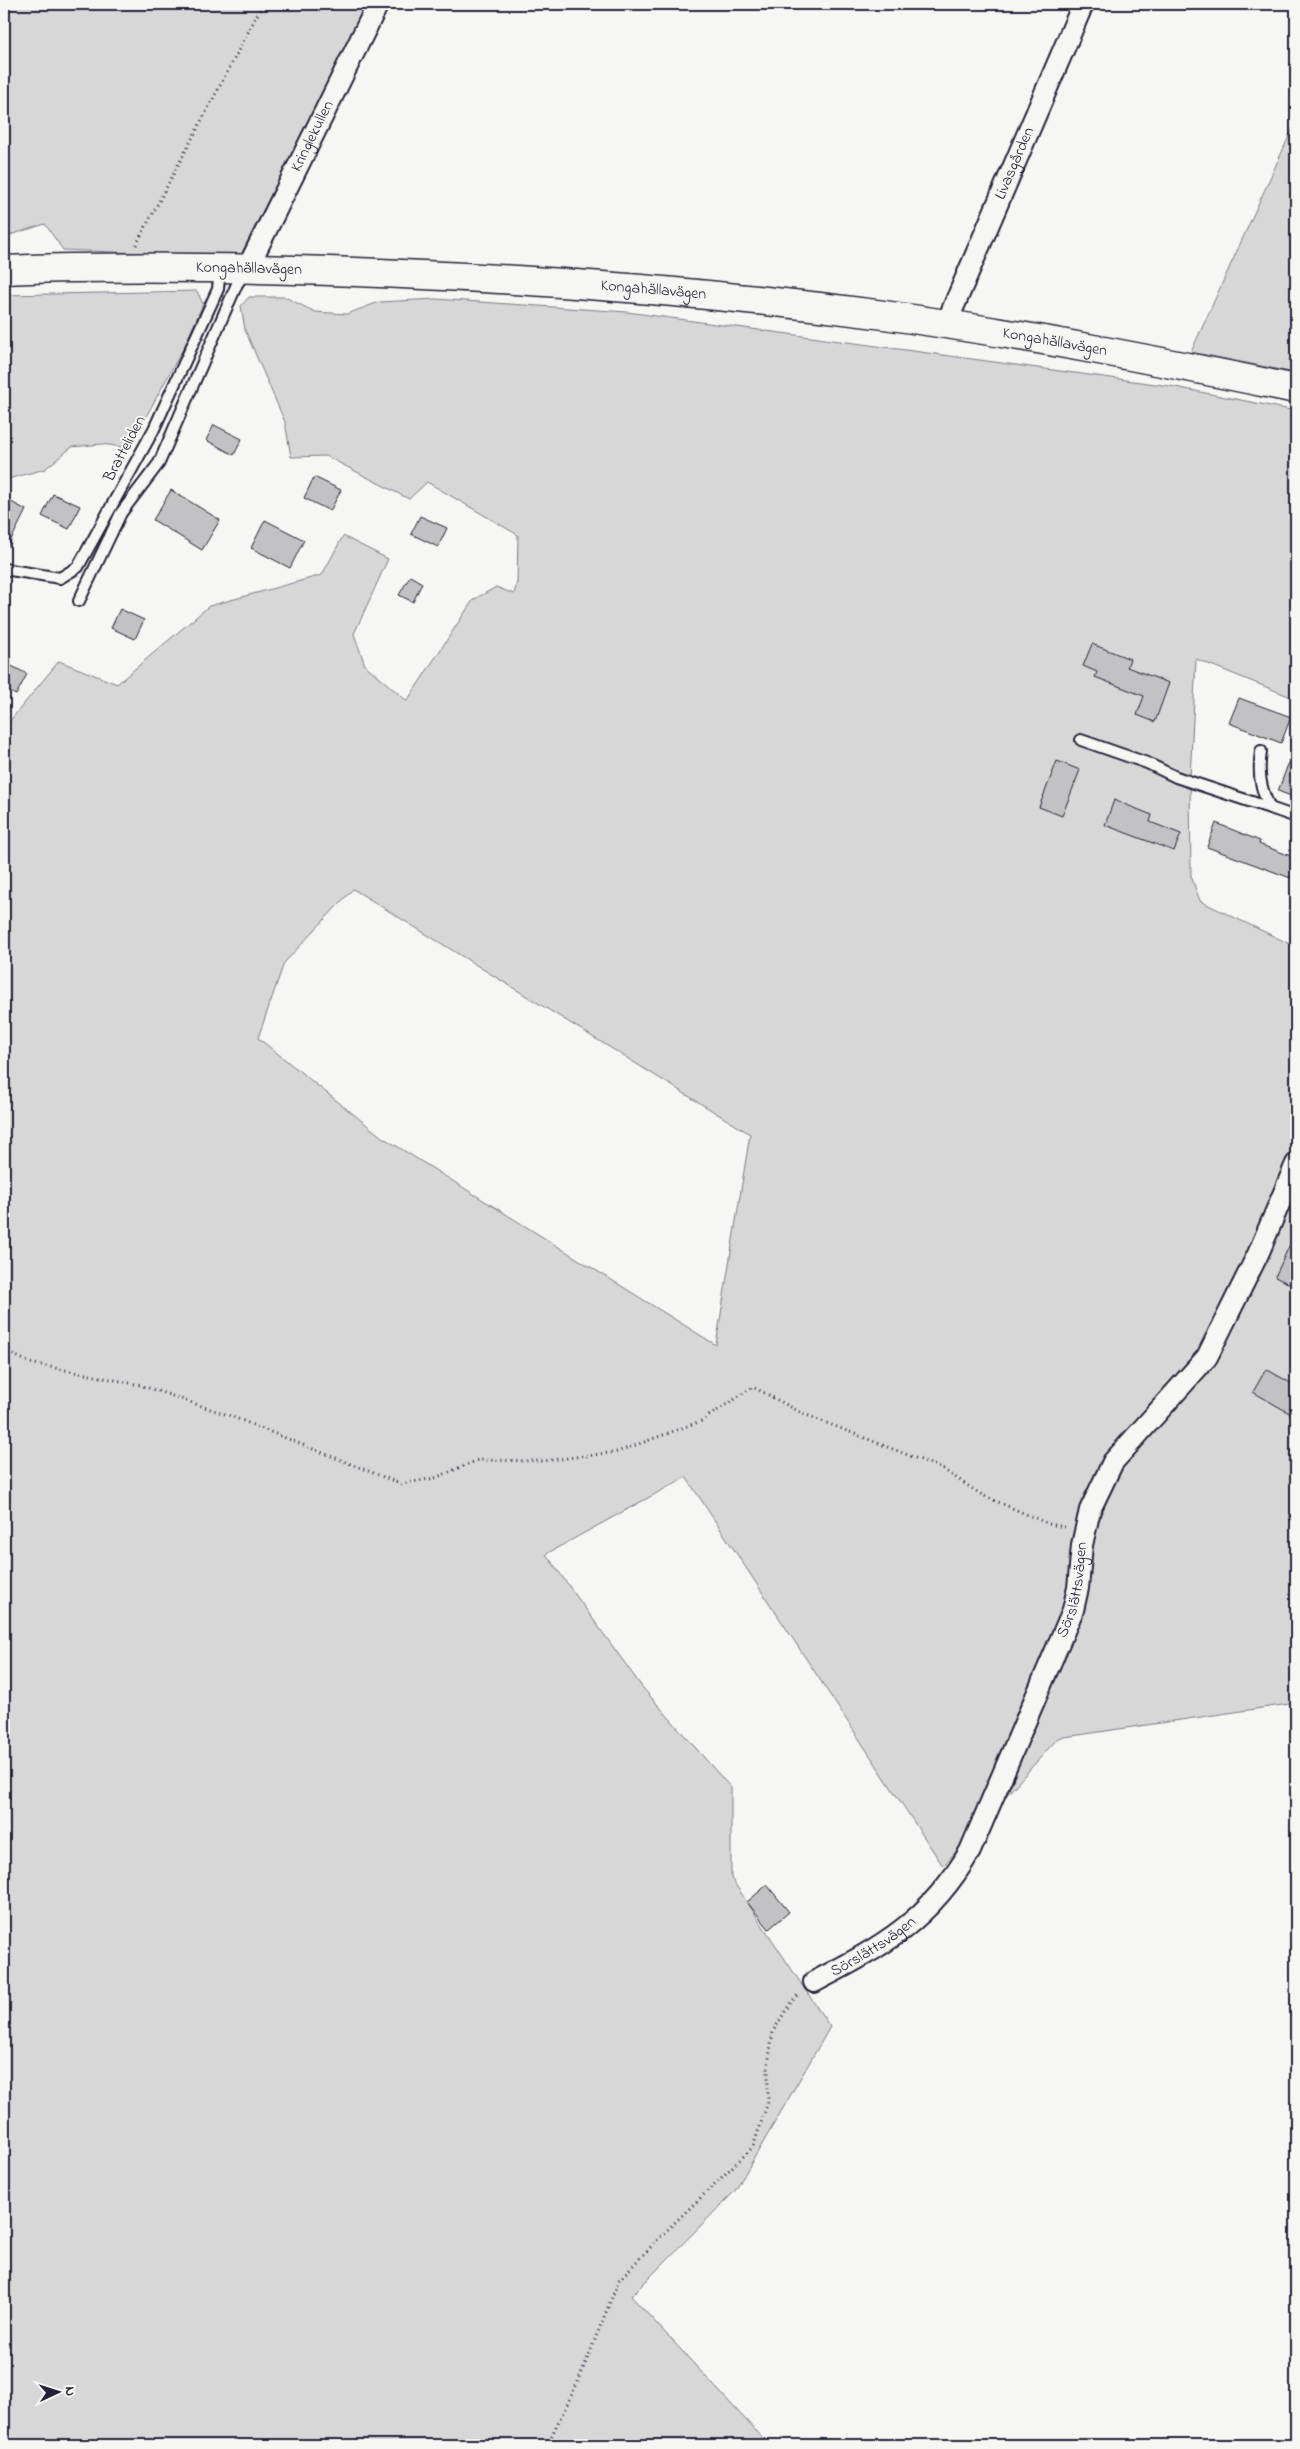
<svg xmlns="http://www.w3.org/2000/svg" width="1300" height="2449" font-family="'Indie Flower',sans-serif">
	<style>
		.green { fill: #d7d7d7; stroke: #7c7c89; fill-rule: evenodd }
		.building { fill: #c2c2c4; stroke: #22223b }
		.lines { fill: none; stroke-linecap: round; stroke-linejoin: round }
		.service-casing { stroke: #22223b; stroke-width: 14 }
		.minor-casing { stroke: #22223b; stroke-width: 24 }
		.secondary-casing { stroke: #22223b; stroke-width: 31 }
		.path { stroke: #22223b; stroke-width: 3; stroke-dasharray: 1 4; stroke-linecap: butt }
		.service { stroke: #f6f6f2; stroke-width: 10 }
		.minor { stroke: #f6f6f2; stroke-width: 20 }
		.secondary { stroke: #f6f6f2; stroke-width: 28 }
		.labels { text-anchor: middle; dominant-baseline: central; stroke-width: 4; stroke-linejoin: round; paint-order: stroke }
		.street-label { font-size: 16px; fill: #22223b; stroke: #f6f6f2 }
	</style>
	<rect width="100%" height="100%" fill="#f6f6f2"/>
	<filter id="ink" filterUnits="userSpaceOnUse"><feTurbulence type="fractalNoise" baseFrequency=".02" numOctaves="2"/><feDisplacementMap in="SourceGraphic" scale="10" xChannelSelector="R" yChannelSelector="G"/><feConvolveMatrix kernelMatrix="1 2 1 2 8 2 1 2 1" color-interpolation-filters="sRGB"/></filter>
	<g filter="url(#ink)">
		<g class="green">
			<path d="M4,4h362l-126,253 -177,-7 -18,-26 -38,12 -3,5z"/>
			<path d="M1296,121v252l-105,-21z"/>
			<path d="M197,291l6,13 -18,41 -56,103 -27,-4 -30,3 -27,22 -41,11v-185z"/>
			<path d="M249,297h36l30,15 32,2 32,-12 56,-3 192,13 543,74 126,25v288l-100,-40 -6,120 1,97 9,25 96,46v756l-238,35 -115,128 -257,-389 -140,77 96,133 89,101v90l99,149 -95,164 -104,105 138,149h-765v-1717l55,-67 58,23 92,-78 113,-31 21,-39 45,23 -34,75 11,31 42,36 66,-101 23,-13 18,7 3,-12 1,-47 -91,-53 -18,17 -83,-43 -35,1 -6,-35 -40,-92 -4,-24zM353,889l397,245 -34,211 -334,-208 -124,-99 26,-75z"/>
		</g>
		<g class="building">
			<path d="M214,425l28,14 -8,16 -28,-15z"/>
			<path d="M314,477l27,13 -11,21 -26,-13z"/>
			<path d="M171,490l49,30 -18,30 -49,-30z"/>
			<path d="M53,494l27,12 -11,23 -27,-13z"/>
			<path d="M4,498l22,12 -22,44z"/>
			<path d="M420,516l27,12 -9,19 -27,-13z"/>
			<path d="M265,520l39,20 -14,28 -39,-20z"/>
			<path d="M410,576l12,7 -9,19 -14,-7z"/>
			<path d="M120,609l24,11 -9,19 -24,-11z"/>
			<path d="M1092,644l38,15 -3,8 42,16 -14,39 -18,-7 7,-19 -49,-19 2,-5 -14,-6z"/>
			<path d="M4,662l23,12 -11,21 -12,-6z"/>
			<path d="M1239,698l52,19 -10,26 -52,-20z"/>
			<path d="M1295,746h1v52l-18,-7z"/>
			<path d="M1057,761l23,9 -18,46 -23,-9z"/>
			<path d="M1114,800l38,15 -2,7 31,12 -7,17 -69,-26z"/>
			<path d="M1216,823l44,18 -1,3 37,14v22l-89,-33z"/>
			<path d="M1296,1231v56l-21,-10z"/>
			<path d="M1266,1369l30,17v18l-5,10 -38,-22z"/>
			<path d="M767,1885l22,27 -20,17 -22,-27z"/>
		</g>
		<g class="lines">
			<defs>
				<g id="service">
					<path d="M4,569l56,9 18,-11 76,-138 64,-140 2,-20"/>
					<path d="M79,601l42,-88 38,-50 78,-179 9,-13"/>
					<path d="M1081,740l66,23 29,14 94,31"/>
					<path d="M1261,751c-3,22 -1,37 9,57l26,9"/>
				</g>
				<g id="minor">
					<path id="s1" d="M247,269l131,-265"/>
					<path id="s2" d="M949,325l1,-10 133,-311"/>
					<path id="s3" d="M814,1982c68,-35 116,-62 156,-131l103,-241 5,-22 4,-43 8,-35 23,-48 94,-105 51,-103 38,-90"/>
				</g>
				<g id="secondary">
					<path id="s4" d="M4,270c133,-5 266,-2 398,4 162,7 322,20 482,41 139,19 276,46 412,74"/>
				</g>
			</defs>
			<use href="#service" class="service-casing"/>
			<use href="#minor" class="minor-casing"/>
			<use href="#secondary" class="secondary-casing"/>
			<g class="path">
				<path d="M136,245l127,-241"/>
				<path d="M4,1350l26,13 110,22 88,30 173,69 34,-6 43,-18 65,1 74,-9 84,-31 52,-34 51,27 137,54 41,27 67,29 19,4"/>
				<path d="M547,2445l30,-61 42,-104 46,-48 88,-85 15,-45v-37l5,-34 18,-29 8,-8"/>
			</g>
			<use href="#service" class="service"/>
			<use href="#minor" class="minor"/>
			<use href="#secondary" class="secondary"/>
		</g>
	</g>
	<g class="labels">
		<g class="street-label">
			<text stroke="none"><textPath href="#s1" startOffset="148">Kringlekullen</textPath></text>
			<text stroke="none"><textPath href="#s2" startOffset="175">Livasgården</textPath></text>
			<text stroke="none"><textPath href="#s4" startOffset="245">Kongahällavägen</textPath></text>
			<text stroke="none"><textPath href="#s4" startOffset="650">Kongahällavägen</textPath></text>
			<text stroke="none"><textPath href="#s4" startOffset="1055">Kongahällavägen</textPath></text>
			<text transform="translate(125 449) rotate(-62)">Bratteliden</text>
			<text stroke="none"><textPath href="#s3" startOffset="489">Sörslättsvägen</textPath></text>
			<text stroke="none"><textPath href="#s3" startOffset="69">Sörslättsvägen</textPath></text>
		</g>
	</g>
	<rect width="1300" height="2449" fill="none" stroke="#f6f6f2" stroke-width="20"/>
	<rect x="10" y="10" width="1280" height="2429" fill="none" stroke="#22223b" stroke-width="2" filter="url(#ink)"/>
	<g transform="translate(58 2392) rotate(86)" stroke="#f6f6f2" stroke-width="4" paint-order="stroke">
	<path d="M0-4L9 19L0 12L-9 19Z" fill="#22223b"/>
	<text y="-8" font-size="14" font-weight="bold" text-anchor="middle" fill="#22223b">N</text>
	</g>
</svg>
